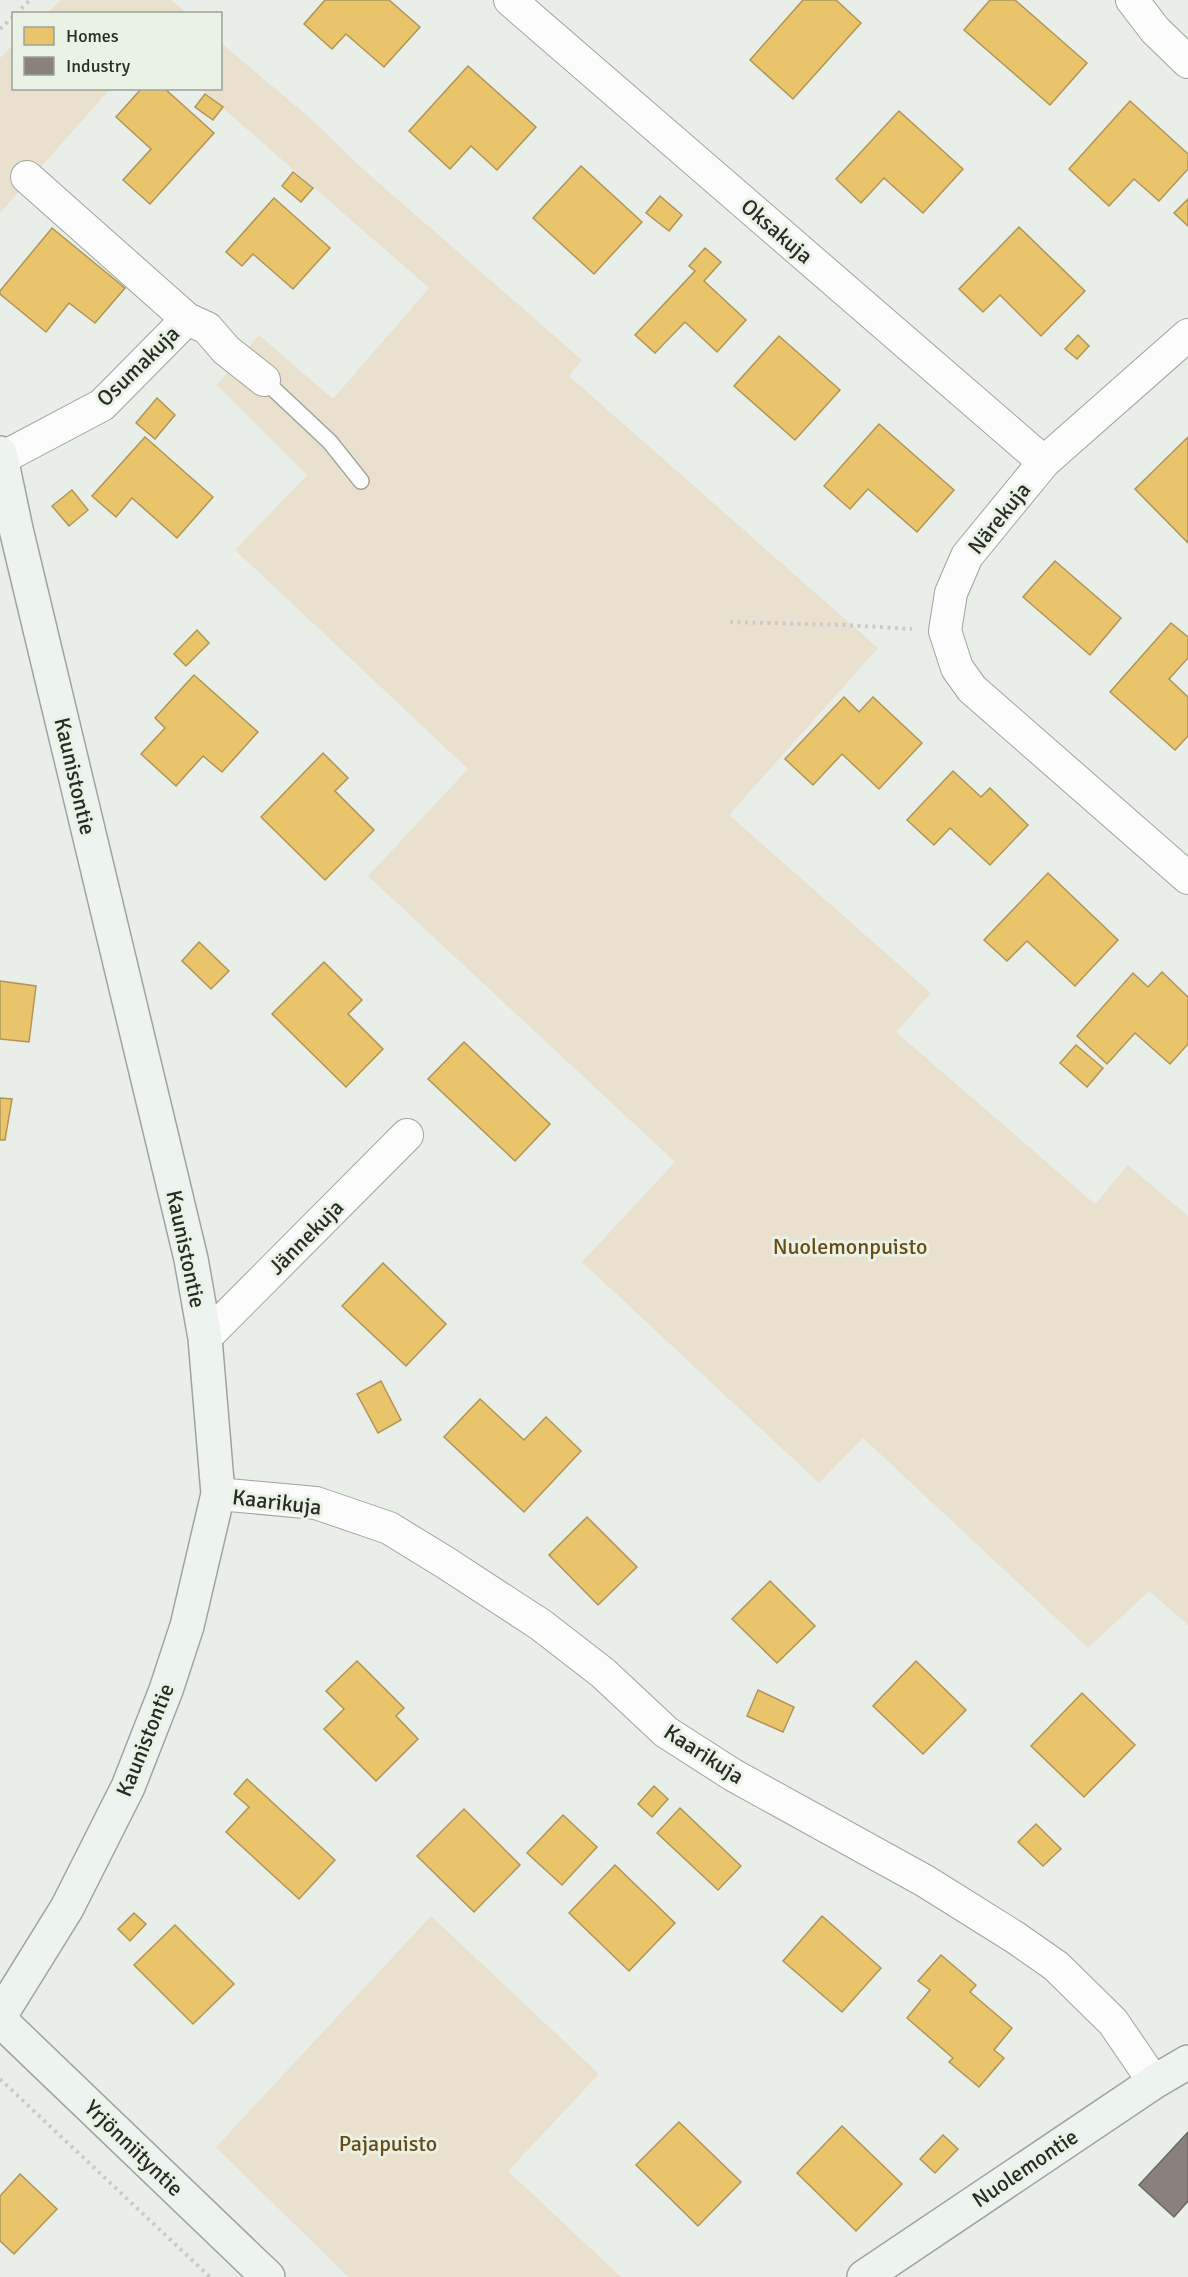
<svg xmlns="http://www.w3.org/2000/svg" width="1188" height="2277" font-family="Signika,sans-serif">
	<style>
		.green { fill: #e9e0cd }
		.homes { fill: #e9c46a; stroke: #af9656; stroke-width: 1.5 }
		.industry { fill: #8a817c; stroke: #6d6762; stroke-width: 1.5 }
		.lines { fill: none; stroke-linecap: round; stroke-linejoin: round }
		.lane-casing { stroke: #a0a39e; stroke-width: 18 }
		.street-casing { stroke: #a0a39e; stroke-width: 34 }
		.secondary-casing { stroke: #a0a39e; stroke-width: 36 }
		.path { stroke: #cacbc8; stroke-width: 4; stroke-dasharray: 3 4.5; stroke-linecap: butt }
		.lane { stroke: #fcfcfc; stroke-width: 15 }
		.street { stroke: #fcfcfc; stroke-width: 32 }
		.secondary { stroke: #edf4f0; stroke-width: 33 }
		.labels { text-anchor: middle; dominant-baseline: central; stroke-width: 6; stroke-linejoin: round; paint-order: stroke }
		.street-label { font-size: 22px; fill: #282b26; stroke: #e9f2e4 }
		.park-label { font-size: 22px; fill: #694c15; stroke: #e9f2e4 }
	</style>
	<rect width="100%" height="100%" fill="#eaeee8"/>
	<g class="green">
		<path d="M61,0h110l16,13h-140z"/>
		<path d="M221,43l89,75 54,52 218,190 -13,16 309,272 -149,167 202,178 -35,39 199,172 33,-39 60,51v409l-39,-34 -61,57 -225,-210 -44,45 -237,-221 93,-100 -307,-286 100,-107 -233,-219 72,-75 -90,-90 42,-50 74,64 96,-111 -228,-199 19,-1z"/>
		<path d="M13,45l1,43 96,1 -110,124v-155z"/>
		<path d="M431,1916l168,158 -91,97 113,106h-273l-132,-130z"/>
	</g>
	<g class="homes">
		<path d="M325,0h64l31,27 -36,40 -38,-33 -14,15 -28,-25z"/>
		<path d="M803,0h33l25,23 -68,76 -43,-39z"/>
		<path d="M990,0h25l72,63 -37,42 -86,-75z"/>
		<path d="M468,66l68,61 -39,43 -26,-24 -21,23 -41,-38z"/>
		<path d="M142,88h22l50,45 -64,71 -27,-24 28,-31 -35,-32z"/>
		<path d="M205,94l18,13 -10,13 -18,-13z"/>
		<path d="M1130,101l58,53v15l-29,32 -25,-22 -25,27 -40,-37z"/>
		<path d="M899,111l64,58 -40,44 -39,-35 -23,25 -25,-24z"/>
		<path d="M581,166l61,56 -48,52 -61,-56z"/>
		<path d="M293,172l20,16 -12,14 -19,-16z"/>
		<path d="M660,196l22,19 -13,16 -23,-18z"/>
		<path d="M274,198l56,50 -37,41 -40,-35 -11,12 -16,-14z"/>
		<path d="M1188,199v27l-14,-13z"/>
		<path d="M1019,227l66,64 -44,45 -41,-41 -17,17 -24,-23z"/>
		<path d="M52,228l73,60 -30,35 -26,-20 -23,29 -46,-38v-3z"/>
		<path d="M705,248l16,14 -17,19 42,39 -29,32 -32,-30 -30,31 -20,-18 60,-64 -6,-5z"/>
		<path d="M1078,335l11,11 -12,13 -12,-10z"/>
		<path d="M779,336l61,54 -45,50 -61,-54z"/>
		<path d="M157,398l18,17 -20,24 -19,-16z"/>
		<path d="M879,424l75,66 -37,42 -49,-43 -18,20 -26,-23z"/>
		<path d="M145,437l68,60 -36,41 -45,-40 -16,19 -24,-21z"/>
		<path d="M1188,437v106l-53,-54z"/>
		<path d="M72,490l16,20 -19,16 -17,-20z"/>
		<path d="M1055,561l66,57 -31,37 -67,-58z"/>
		<path d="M1171,623l17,14v21l-19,21 19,18v39l-13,14 -65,-58z"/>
		<path d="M197,630l12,13 -23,23 -12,-12z"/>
		<path d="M194,675l64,57 -36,40 -19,-16 -27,30 -35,-32 24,-26 -10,-10z"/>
		<path d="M844,697l15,15 14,-15 49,46 -43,46 -37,-35 -29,31 -28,-26z"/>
		<path d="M323,753l25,25 -13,13 39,39 -49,50 -64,-63z"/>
		<path d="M953,771l28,26 9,-9 38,37 -38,40 -40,-37 -16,17 -27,-25z"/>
		<path d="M1048,873l70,67 -43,46 -48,-45 -20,20 -23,-21z"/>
		<path d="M199,942l30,29 -18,18 -29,-28z"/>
		<path d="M324,962l38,38 -14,14 35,35 -37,38 -74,-73z"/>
		<path d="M1162,972l26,25v47l-18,20 -35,-31 -28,31 -30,-28 56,-63 15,14z"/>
		<path d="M0,981l36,5 -7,56 -29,-3z"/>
		<path d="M464,1042l86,82 -35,37 -87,-82z"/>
		<path d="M1076,1045l27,23 -16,19 -27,-24z"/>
		<path d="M0,1098l12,1 -7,41h-5z"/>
		<path d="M383,1263l63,61 -40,42 -64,-60z"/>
		<path d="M381,1381l20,39 -23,13 -21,-39z"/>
		<path d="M480,1399l44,41 22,-23 35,34 -57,61 -80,-75z"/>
		<path d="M587,1517l50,50 -39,38 -49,-50z"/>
		<path d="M770,1581l45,45 -38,37 -45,-44z"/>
		<path d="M357,1661l47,47 -8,8 22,23 -42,42 -52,-52 20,-20 -18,-18z"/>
		<path d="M916,1661l50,49 -43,44 -50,-48z"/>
		<path d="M758,1690l36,17 -11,25 -36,-16z"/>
		<path d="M1082,1693l53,52 -51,52 -53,-51z"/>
		<path d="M247,1779l88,81 -36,39 -73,-67 23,-25 -15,-13z"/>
		<path d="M654,1786l14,13 -16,18 -14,-13z"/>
		<path d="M680,1808l61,58 -23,24 -61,-57z"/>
		<path d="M464,1809l56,56 -46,47 -57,-56z"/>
		<path d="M563,1815l34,32 -35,38 -35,-32z"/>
		<path d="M1036,1824l25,25 -18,17 -25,-24z"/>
		<path d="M615,1865l60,58 -46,48 -60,-58z"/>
		<path d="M134,1913l12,11 -16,17 -12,-12z"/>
		<path d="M822,1916l59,52 -39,44 -59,-51z"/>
		<path d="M175,1925l59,59 -41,40 -59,-59z"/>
		<path d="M941,1955l35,30 -6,7 42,36 -18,22 10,8 -25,29 -30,-25 4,-4 -46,-40 23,-28 -12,-9z"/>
		<path d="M679,2122l62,60 -43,44 -62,-61z"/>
		<path d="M842,2126l60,58 -46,47 -59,-58z"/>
		<path d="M943,2135l15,14 -23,24 -15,-14z"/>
		<path d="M20,2174l37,35 -43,45 -14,-13v-45z"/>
	</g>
	<path class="industry" d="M1188,2132v69l-14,16 -35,-32z"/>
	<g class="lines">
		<defs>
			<path id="lane" d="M264,380l66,62 31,39"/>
			<g id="street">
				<path d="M510,0l534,462"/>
				<path d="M1132,0l23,30 33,32"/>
				<path d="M27,177l160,142"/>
				<path d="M1188,335l-144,127 -77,94 -16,37 -6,38 12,37 15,21 216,189"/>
				<path d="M0,459l102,-54 85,-86 20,9 19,22 38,30"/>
				<path d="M205,1338l202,-203"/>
				<path d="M218,1494l98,9 73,25 57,35 95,62 62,48 63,59 67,43 192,106 91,57 40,28 57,56 41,60"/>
			</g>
			<g id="secondary">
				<path d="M0,453l16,76 175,730 14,79 13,156 -31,132 -21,64 -38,97 -61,121 -67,108"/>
				<path d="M0,2020l268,257"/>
				<path d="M864,2277l290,-195 34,-20"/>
			</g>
		</defs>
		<use href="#lane" class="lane-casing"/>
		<use href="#street" class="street-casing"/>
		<use href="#secondary" class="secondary-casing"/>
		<g class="path">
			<path d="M16,14l14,-14"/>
			<path d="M0,29l14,-13"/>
			<path d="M730,622l116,3 66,4"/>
			<path d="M0,2079l210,198"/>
		</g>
		<use href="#lane" class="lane"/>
		<use href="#street" class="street"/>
		<use href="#secondary" class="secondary"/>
	</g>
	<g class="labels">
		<g class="street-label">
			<text transform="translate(777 231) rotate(41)">Oksakuja</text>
			<text transform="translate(138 366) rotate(-44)">Osumakuja</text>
			<text transform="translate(999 518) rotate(-51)">Närekuja</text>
			<text transform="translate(75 776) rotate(77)">Kaunistontie</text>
			<text transform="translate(306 1237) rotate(-45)">Jännekuja</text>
			<text transform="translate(186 1249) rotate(78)">Kaunistontie</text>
			<text transform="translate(277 1502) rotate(7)">Kaarikuja</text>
			<text transform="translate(145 1740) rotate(-68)">Kaunistontie</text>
			<text transform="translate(704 1754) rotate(33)">Kaarikuja</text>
			<text transform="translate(134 2148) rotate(44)">Yrjönniityntie</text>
			<text transform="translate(1025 2168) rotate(-34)">Nuolemontie</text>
		</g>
		<g class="park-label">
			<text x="850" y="1246">Nuolemonpuisto</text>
			<text x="388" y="2143">Pajapuisto</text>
		</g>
	</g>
	<rect x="12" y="12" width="210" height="78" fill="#e9f2e4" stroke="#9ca298" stroke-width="1.5"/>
	<rect x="24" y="27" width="30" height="18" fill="#e9c46a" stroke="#9ca298" stroke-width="1.5"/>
	<text x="66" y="42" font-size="18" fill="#282b26">Homes</text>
	<rect x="24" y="57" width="30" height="18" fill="#8a817c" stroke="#9ca298" stroke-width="1.5"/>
	<text x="66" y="72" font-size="18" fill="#282b26">Industry</text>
</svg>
